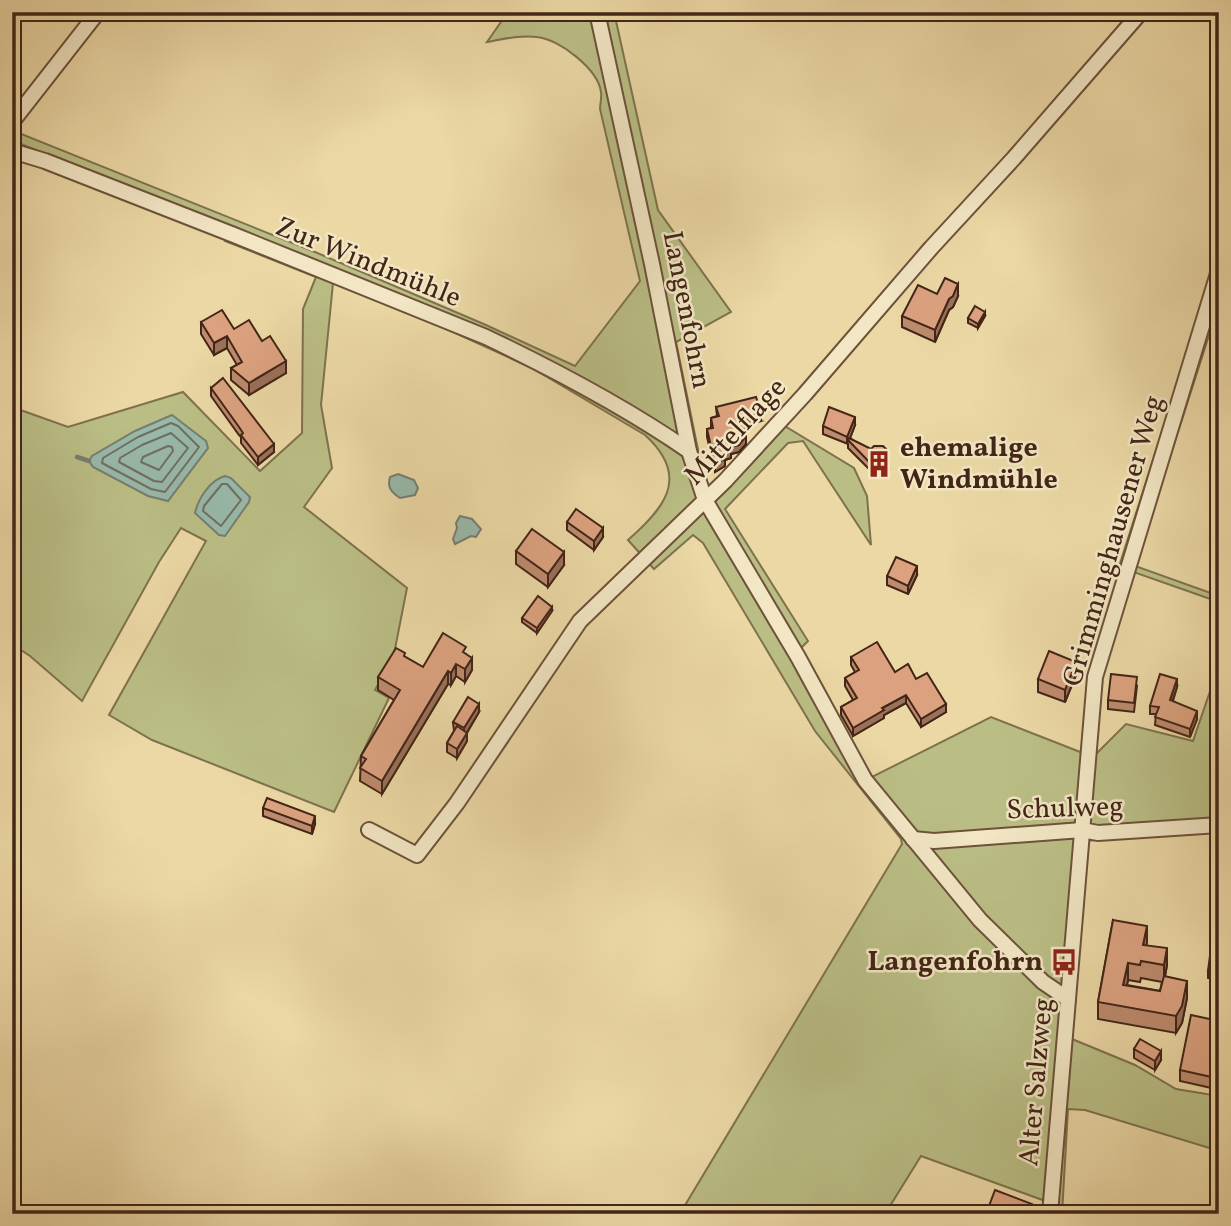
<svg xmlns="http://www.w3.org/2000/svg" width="1231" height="1226" font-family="Vollkorn,serif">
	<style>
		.green { fill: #babe85; stroke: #7e724e; stroke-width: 2 }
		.water { fill: #98b9ab; stroke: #767e70; stroke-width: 2 }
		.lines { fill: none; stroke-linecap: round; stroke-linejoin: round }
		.shore { stroke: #6e6f61; stroke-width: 2 }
		.stream { stroke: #767e70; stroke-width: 4.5 }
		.minor-casing { stroke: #6d523a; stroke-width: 18 }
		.minor { stroke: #f2e6c4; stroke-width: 14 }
		.wall { fill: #bd8b6e; stroke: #432517; stroke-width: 2; fill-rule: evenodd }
		.shaded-wall { fill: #9a715a; stroke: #432517; stroke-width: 2 }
		.building { fill: #dca280; stroke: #432517; stroke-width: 2 }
		.labels { text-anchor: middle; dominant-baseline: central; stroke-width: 5; stroke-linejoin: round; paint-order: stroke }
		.street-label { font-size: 28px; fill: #432517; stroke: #f2e6c4 }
		.poi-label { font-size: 28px; font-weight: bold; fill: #432517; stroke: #f2e6c4; text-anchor: start }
	</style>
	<rect width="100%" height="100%" fill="#ebd8a5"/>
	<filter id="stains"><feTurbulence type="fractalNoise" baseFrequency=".00286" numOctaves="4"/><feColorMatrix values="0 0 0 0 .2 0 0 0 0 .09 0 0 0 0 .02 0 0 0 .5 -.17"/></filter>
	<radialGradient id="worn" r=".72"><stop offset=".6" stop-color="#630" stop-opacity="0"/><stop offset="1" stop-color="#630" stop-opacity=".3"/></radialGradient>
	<g class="green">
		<path d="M508,12h106l44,198 73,102 -55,30 28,137 8,19 71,-73 71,43 13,28 4,49 -68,-104 -15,2 -63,66 83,132 -7,7 71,129 119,-60 102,40 33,-33 67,17 26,-76v165l-134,11 -13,198 63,26 41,24 43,7v55l-134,-41 -17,-1 -6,105h-16l2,-12 -127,-46 -36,58h-195l-6,-7 218,-363 -1,-5 -86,-108 -112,-188 -10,-8 -39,34 -26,-29c38,-33 62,-64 17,-105l-113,-67 -125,-57 -74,-28 -12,122 11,63 -28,39 103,81 -14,71 -18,31 14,8 -55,114 -182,-72 -43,-25 97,-174 -25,-13 -22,34 -77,139 -52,-45 -18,-12v-237l56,20 115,-35 77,79 42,-38 1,-124 13,-32 -91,-36 7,-12 -216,-87 3,-9 296,119 171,73 89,41 65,-85 -40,-172c0,-5 2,-12 1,-17 -3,-23 -42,-53 -64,-55 -17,-2 -34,2 -50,5z"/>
		<path d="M1219,252v52l-84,262 84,30v6l-100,-35z"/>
	</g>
	<g class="water">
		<path d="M172,415l34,26 2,7 -40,53 -20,-5 -55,-29 -4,-6 3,-5 43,-25z"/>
		<path d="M398,474l16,6 4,8 -3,7 -15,3c-9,-6 -13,-11 -10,-21z"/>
		<path d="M225,476l6,2 19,19 -1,5 -24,34 -6,-1 -24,-22c3,-14 15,-33 30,-37z"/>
		<path d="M460,516l12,3 9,10 -5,8 -5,-1 -16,8 -2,-5 4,-11 -1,-5z"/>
	</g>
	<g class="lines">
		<g class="shore">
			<path d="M171,423l7,3 21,21 -34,45 -14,-3 -49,-26 1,-5 35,-21z"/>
			<path d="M171,433l17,15 -26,34 -8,-1 -35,-19 1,-4 22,-13z"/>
			<path d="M168,446l4,1 1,4 -14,19 -18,-8 2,-5z"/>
			<path d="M222,484h5l14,16 -20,26 -18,-15 1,-5z"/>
		</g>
		<path class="stream" d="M77,457l12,4"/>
		<defs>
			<g id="minor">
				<path d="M597,12l55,252 37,187 16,49 93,157 67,123 115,140 63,62 25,17"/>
				<path d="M12,122l86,-110"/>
				<path d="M12,151l33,10 189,74 252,102c69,33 141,71 203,114"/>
				<path d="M369,830l48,25 40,-52 123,-182 145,-140 80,-87 126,-146 83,-90 127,-146"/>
				<path d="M913,839l21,2 148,-11 16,3 121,-8"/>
				<path d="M1050,1214l45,-537 124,-407"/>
			</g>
		</defs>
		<use href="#minor" class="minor-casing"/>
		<use href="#minor" class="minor"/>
	</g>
	<g class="wall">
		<path d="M937,294l21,2 -5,11 -4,3 -14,32 -33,-15v-11z"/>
		<path d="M985,316l-7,12 -10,-5v-5z"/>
		<path d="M201,322l33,7 28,12 24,32 -37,22 -18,-15v-12l6,-3 -10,-17 -13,7 -13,-21z"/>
		<path d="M211,388l63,64 -16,13 -17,-22v-6l-2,-2 -28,-39z"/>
		<path d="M716,407l45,14 -16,4 1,19 -7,8 -8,2v4l-6,2v6l-10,6 -8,-35v-8l4,-1v-10l6,-2z"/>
		<path d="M855,425l-5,13 39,31 -6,5h-9l-26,-26v-4l-25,-10v-8z"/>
		<path d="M567,522l36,15 -9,13 -27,-20z"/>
		<path d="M516,551l48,14 -16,22 -32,-23z"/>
		<path d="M917,575l-9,19 -21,-9v-9z"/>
		<path d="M552,611l-15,22 -15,-11v-4z"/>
		<path d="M466,654l6,16 -7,12 -9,-6 -5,9 -3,-1 -66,110 -22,-13 1,-25 33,-56 -16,-10v-13l27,-20 18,10z"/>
		<path d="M851,657l65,22 30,33 -25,15 -15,-24 -22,12v3l-31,18 -12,-21v-8l12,-7 -8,-14v-8l10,-6 -4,-7z"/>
		<path d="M1219,662v25h-3v-9z"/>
		<path d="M1076,675l-11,27 -27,-10v-13z"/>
		<path d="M1137,686l-3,26 -26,-3v-9z"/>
		<path d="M1177,687l-4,14 24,18 -7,18 -35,-12 1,-11h-6v-8z"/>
		<path d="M479,712l-12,21v8l-10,17 -10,-6v-9l7,-12 -1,-9z"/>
		<path d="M263,808l52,16 -3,10 -49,-18z"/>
		<path d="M1113,920l33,25 21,20 -2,11 22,22 -5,25 -6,10 -78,-14v-17zM1141,978l21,4 -2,9 -33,-6 1,-5 12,2z"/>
		<path d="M1219,940v40l-11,-2v-7z"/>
		<path d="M1219,1021v55l-3,13 -36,-8v-11z"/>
		<path d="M1134,1049l27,11 -6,10 -21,-12z"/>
	</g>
	<g class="shaded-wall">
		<path d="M958,284v12l-5,11 -4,3 -14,32v-12l14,-31z"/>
		<path d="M985,312v4l-7,12v-4z"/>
		<path d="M227,336v12l-13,7v-12z"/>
		<path d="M286,361v12l-37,22v-12z"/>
		<path d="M761,413v8l-17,4v-7z"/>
		<path d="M855,417v8l-6,16 -1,-1 -1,4v-7z"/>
		<path d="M746,436v8l-7,8 -8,2v4l-6,2v6l-10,6v-8l9,-11 6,-6z"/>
		<path d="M274,444v8l-16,13v-8z"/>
		<path d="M889,461v8l-6,5v-7z"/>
		<path d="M603,528v9l-9,13v-9z"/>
		<path d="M564,552v13l-16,22v-13z"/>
		<path d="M917,566v9l-9,19v-8z"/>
		<path d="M552,607v4l-15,22v-5z"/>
		<path d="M472,658v12l-7,12v-13z"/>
		<path d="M1076,662v13l-11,27v-12z"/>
		<path d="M456,664v12l-5,9v-12z"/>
		<path d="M448,671v13l-66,110v-13z"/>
		<path d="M1177,679v8l-7,21v-8z"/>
		<path d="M906,695v8l-22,12v3l-31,18v-8l29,-20z"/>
		<path d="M479,704v8l-15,25v-9z"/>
		<path d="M946,704v8l-25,15v-8z"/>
		<path d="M1197,711v8l-7,18v-8z"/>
		<path d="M467,733v8l-10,17v-9z"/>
		<path d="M315,816v8l-3,10v-8z"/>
		<path d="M1147,926v17l-4,19v-17z"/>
		<path d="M1167,948v17l-3,17v-17z"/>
		<path d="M1128,963v17l-5,22v-17z"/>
		<path d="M1187,981v17l-5,25 -6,10v-17z"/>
		<path d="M1161,1051v9l-6,10v-9z"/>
		<path d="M1219,1064v12l-3,13v-11z"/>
	</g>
	<g class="building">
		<path d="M945,278l13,6 -5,12 -4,3 -14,31 -33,-14 16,-31 19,9z"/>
		<path d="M975,306l10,6 -7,12 -10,-6z"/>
		<path d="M222,310l12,19 15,-9 13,21 8,-5 16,25 -37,22 -18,-15 11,-6 -15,-26 -13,7 -13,-21z"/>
		<path d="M223,378l51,66 -16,13 -17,-22 2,-2 -4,-6 -28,-39z"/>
		<path d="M756,397l5,16 -17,5 2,18 -7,9 -9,2 1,4 -7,2 1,6 -10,5 -8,-35 6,-1 -2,-10 8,-2 -3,-9z"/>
		<path d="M829,407l26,10 -8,20 -24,-11z"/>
		<path d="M849,438l22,11 3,-3h9l6,6v9l-6,6h-9l-26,-27z"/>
		<path d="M576,509l27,19 -9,13 -27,-19z"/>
		<path d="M532,529l32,23 -16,22 -32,-23z"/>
		<path d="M896,557l21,9 -9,20 -21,-10z"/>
		<path d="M538,596l14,11 -15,21 -15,-10z"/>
		<path d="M443,633l23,14 -3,5 9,6 -7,11 -9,-5 -5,9 -3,-2 -66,110 -22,-13 6,-9 -5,-3 39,-66 -22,-13 18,-29 9,5 -1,3 19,11z"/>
		<path d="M877,642l18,30 13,-8 8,15 11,-6 19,31 -25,15 -15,-24 -24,13 2,2 -31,18 -12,-21 16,-9 -12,-20 14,-8 -8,-13z"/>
		<path d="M1049,651l27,11 -11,28 -27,-11z"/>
		<path d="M1219,662v17l-3,-1z"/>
		<path d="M1111,674l26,3 -3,26 -26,-3z"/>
		<path d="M1160,674l17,5 -7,21 27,11 -7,18 -35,-12 4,-10 -9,-1z"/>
		<path d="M468,697l11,7 -15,24 -11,-6z"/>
		<path d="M457,726l10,7 -10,16 -10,-6z"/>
		<path d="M267,798l48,18 -3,10 -49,-18z"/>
		<path d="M1113,920l34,6 -4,19 24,3 -3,17 -23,-4 -1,4 -12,-2 -5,22 37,6 4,-15 23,5 -5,25 -6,10 -78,-14z"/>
		<path d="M1217,939l2,1v32l-11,-1 3,-23 5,1z"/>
		<path d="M1191,1015l28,6v43l-3,14 -36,-8z"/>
		<path d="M1140,1039l21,12 -6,10 -21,-12z"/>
		<path d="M995,1190l37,14 -4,10h-42z"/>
	</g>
	<defs>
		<symbol id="building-bare" viewBox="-9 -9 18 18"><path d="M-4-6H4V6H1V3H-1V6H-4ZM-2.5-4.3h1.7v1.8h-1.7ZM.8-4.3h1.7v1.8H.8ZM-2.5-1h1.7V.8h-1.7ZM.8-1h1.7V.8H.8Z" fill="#8f2418" stroke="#f2e6c4" stroke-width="2.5" paint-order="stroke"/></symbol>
		<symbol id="bus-bare" viewBox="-9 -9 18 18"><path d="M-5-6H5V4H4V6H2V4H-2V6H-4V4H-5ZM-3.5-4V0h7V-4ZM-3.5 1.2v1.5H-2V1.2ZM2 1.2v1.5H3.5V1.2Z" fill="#8f2418" stroke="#f2e6c4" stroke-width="2.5" paint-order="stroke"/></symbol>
	</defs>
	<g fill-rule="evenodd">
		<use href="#building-bare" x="860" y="445" width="38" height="38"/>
		<use href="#bus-bare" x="1045" y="943" width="38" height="38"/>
	</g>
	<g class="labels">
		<g class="street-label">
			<text transform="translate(368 263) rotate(22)">Zur Windmühle</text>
			<text transform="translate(686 310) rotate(79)">Langenfohrn</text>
			<text transform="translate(736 432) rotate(-47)">Mittelflage</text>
			<text transform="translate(1114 541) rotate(-74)">Grimminghausener Weg</text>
			<text transform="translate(1065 809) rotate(-2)">Schulweg</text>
			<text transform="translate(1037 1082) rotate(-85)">Alter Salzweg</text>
		</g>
		<g class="poi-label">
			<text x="900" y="448">ehemalige<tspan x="900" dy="32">Windmühle</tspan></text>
			<text x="1043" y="962" text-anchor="end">Langenfohrn</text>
		</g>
	</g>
	<rect width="1231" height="1226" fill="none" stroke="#ebd8a5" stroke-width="42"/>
	<rect x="14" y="14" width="1203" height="1198" fill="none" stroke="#432517" stroke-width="3.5"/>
	<rect x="21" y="21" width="1189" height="1184" fill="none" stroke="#432517" stroke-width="2"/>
	<rect width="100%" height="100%" filter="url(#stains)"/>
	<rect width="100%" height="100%" fill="url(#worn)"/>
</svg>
